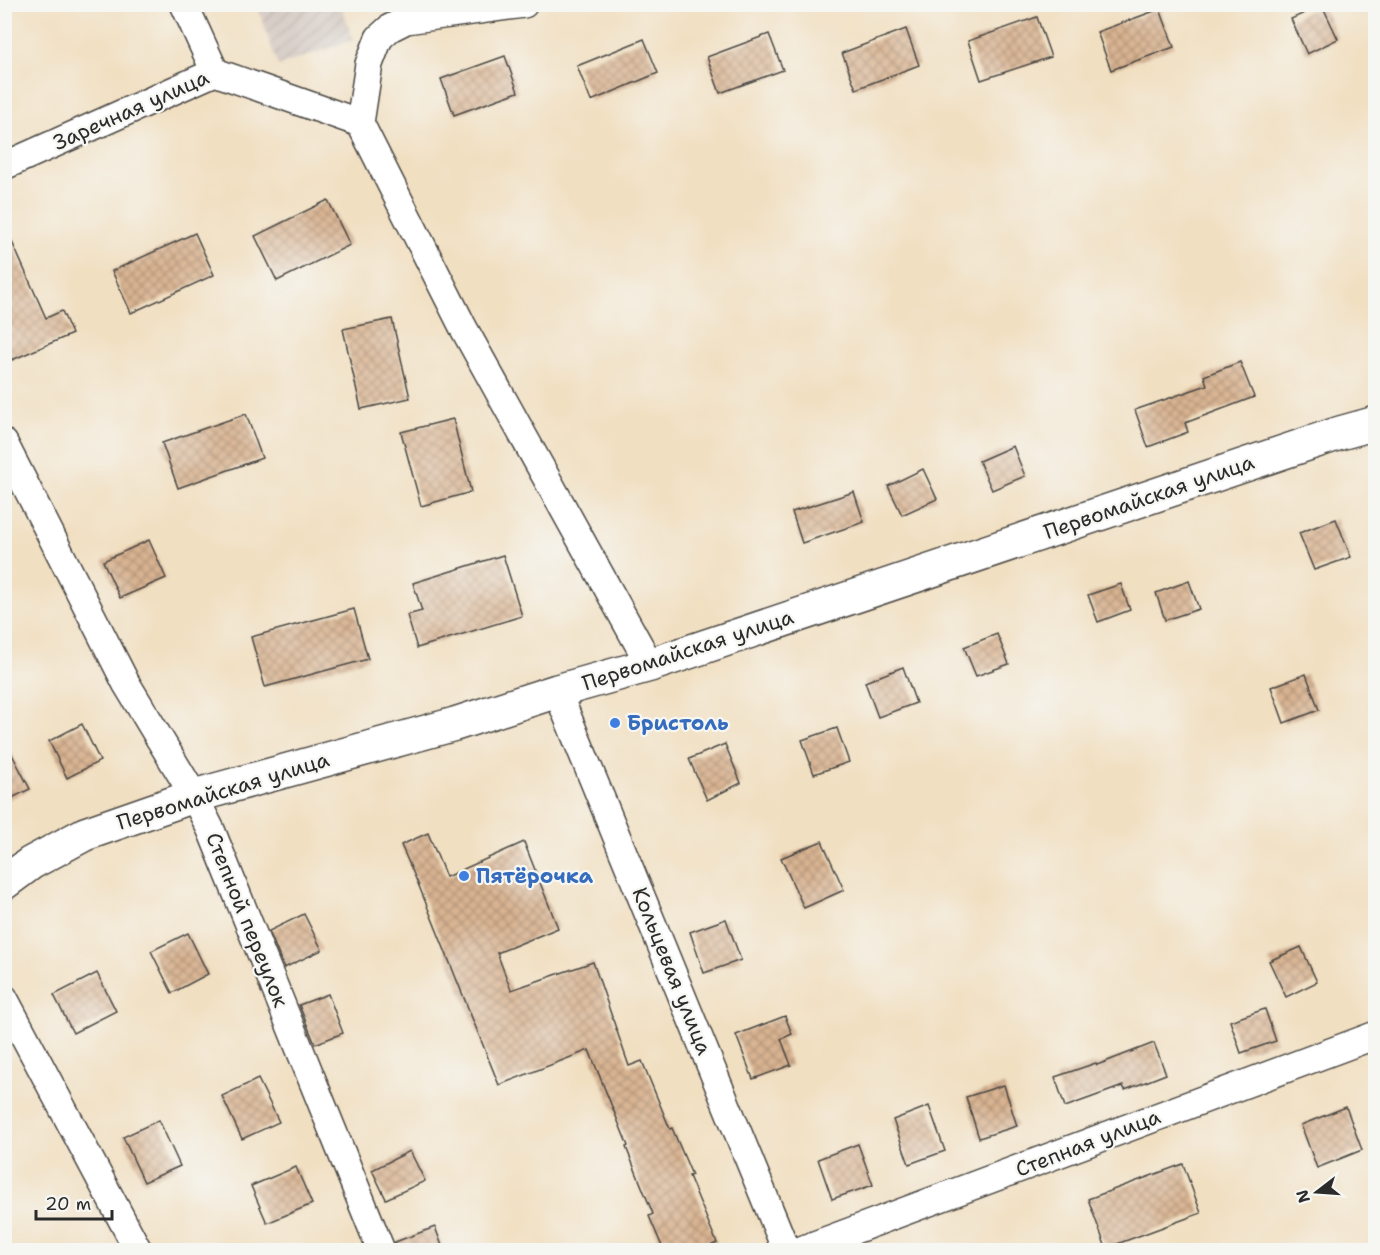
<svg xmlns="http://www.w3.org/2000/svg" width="1380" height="1255" font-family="'Shantell Sans',sans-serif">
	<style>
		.industrial { fill: url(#industrial-furrows) }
		.building { fill: url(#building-cross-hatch) }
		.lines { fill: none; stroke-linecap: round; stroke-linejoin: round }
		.street-casing { stroke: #494642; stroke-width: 30 }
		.secondary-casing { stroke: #494642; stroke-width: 36 }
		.street { stroke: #fff; stroke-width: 27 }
		.secondary { stroke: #fff; stroke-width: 33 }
		.shop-dot { fill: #3f7fe0; stroke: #f6f6f2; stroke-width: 2 }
		.labels { text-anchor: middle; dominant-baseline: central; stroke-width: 4.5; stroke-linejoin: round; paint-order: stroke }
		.street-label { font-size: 21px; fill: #2b2b2b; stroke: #f6f6f2 }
		.shop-label { font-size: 21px; font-weight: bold; fill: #366cbe; stroke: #f6f6f2; text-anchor: start }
	</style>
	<defs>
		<pattern id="industrial-furrows" width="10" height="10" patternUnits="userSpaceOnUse" patternTransform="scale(1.5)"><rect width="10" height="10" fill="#cec1b9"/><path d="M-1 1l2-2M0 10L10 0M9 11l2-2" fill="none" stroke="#b1a69f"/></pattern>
		<pattern id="building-cross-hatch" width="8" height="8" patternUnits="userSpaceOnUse" patternTransform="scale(1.5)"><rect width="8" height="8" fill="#d9b492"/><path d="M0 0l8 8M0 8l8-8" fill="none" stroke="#b09377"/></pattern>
	</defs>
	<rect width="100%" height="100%" fill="#f6f6f2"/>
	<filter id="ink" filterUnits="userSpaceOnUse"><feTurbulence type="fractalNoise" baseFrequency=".0167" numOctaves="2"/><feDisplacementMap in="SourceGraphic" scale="12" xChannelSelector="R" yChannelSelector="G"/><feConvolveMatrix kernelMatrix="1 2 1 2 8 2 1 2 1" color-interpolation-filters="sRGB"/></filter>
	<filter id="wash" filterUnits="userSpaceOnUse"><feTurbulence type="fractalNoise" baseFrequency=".008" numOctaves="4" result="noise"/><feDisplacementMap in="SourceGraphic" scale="24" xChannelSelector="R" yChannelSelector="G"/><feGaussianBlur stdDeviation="1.35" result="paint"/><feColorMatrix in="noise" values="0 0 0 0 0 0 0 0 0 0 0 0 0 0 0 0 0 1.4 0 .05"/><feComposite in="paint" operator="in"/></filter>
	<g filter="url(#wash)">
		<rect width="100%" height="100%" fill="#f1dfc1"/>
		<path class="industrial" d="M257,5h84l12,35 -75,26z"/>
		<g id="blocks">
			<g class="building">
				<path d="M1322,5l16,34 -31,15 -16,-35z"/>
				<path d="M1160,9l14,38 -63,23 -14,-38z"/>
				<path d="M1037,17l14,40 -70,23 -13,-39z"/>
				<path d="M906,29l13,36 -63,24 -14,-36z"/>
				<path d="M769,34l14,36 -63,23 -13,-36z"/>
				<path d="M644,39l14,34 -67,28 -14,-35z"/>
				<path d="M505,56l13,36 -64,23 -13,-36z"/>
				<path d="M328,200l22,45 -73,36 -22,-45z"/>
				<path d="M4,224l42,94 16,-7 10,23 -60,26 -8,-18z"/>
				<path d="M195,233l19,42 -83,38 -19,-42z"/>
				<path d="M392,319l18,79 -49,11 -18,-80z"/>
				<path d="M1240,362l14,35 -69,26 3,9 -40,15 -13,-37 72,-25 -3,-9z"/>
				<path d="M246,414l16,44 -84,30 -16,-45z"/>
				<path d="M453,419l18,73 -50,14 -20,-74z"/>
				<path d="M1013,446l12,30 -33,14 -13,-29z"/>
				<path d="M923,469l14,30 -35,16 -14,-29z"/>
				<path d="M854,492l10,30 -62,21 -10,-31z"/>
				<path d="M1336,519l15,38 -37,13 -15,-37z"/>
				<path d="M149,540l17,38 -46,20 -17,-37z"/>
				<path d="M503,555l19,61 -105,32 -10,-33 15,-4 -9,-28z"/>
				<path d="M1189,581l10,28 -34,11 -9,-27z"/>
				<path d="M1121,584l9,26 -32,12 -10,-27z"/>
				<path d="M354,609l14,50 -103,28 -14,-50z"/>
				<path d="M997,634l12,30 -33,12 -12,-29z"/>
				<path d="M903,667l13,36 -38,14 -13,-35z"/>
				<path d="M1306,674l13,36 -35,13 -13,-36z"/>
				<path d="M82,724l18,37 -33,17 -18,-37z"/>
				<path d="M837,728l12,34 -35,12 -12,-34z"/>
				<path d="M4,739l26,50 -26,13z"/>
				<path d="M725,744l16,39 -34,17 -18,-41z"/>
				<path d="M428,833l18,44 78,-35 34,86 -61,25 14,37 82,-28 36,104 13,-5 28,68 2,-1 20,47 -3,1 28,67 -18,8h-35l-15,-35 4,-2 -27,-67 2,-1 -39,-96 -90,35 -80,-199 -18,-41z"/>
				<path d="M822,841l22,49 -40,18 -23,-50z"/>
				<path d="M304,914l18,36 -38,18 -15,-37z"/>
				<path d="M726,919l15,41 -37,13 -14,-41z"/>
				<path d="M188,933l20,41 -36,19 -21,-42z"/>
				<path d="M1301,947l16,35 -31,15 -17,-36z"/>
				<path d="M97,973l19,38 -43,22 -19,-38z"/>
				<path d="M328,994l15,39 -28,11 -16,-39z"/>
				<path d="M1265,1009l11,32 -35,12 -11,-32z"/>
				<path d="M785,1016l7,18 -11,5 10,26 -38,14 -17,-44z"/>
				<path d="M1154,1043l12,31 -41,16 -2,-4 -58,21 -10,-30 41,-14 1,2z"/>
				<path d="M258,1079l21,43 -37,17 -20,-43z"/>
				<path d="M1004,1085l13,41 -38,12 -13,-41z"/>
				<path d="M929,1106l16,45 -36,13 -16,-44z"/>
				<path d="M1346,1107l16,43 -45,18 -16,-43z"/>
				<path d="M159,1120l21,46 -36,16 -21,-45z"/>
				<path d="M858,1144l15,41 -41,14 -14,-40z"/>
				<path d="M410,1151l15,30 -39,18 -14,-29z"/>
				<path d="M1183,1164l18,49 -95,35 -18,-49z"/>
				<path d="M296,1167l16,37 -45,19 -16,-37z"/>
				<path d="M435,1227l9,24h-48l-1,-9z"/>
			</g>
		</g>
	</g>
	<g filter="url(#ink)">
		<use href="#blocks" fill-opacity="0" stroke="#494642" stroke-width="1.5"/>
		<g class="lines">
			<defs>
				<g id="street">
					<path d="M184,4l31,68"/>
					<path d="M524,4l-118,16 -16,8 -11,10 -10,26 -9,59 103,204 187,338"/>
					<path d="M4,166l211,-94 145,51"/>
					<path d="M4,443l122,240 68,113 17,34 170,420"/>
					<path d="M557,691l229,559"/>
					<path d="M4,998l134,252"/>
					<path d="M801,1250l575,-215"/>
				</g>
				<path id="secondary" d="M4,883l27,-20 54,-29 109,-38 261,-72 102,-33 93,-26 690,-232 36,-10"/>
			</defs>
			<use href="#street" class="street-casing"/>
			<use href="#secondary" class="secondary-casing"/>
			<use href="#street" class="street"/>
			<use href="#secondary" class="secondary"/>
		</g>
	</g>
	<g class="shop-dot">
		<circle cx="615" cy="723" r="6"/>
		<circle cx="464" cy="876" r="6"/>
	</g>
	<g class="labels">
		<g class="street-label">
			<text transform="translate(131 110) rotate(-24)">Заречная улица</text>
			<text transform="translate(1149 497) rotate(-19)">Первомайская улица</text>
			<text transform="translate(688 650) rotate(-18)">Первомайская улица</text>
			<text transform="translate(223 791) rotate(-17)">Первомайская улица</text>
			<text transform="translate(247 920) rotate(68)">Степной переулок</text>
			<text transform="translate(672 971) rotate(68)">Кольцевая улица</text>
			<text transform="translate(1088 1143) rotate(-21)">Степная улица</text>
		</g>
		<g class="shop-label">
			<text x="627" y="723">Бристоль</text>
			<text x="476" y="876">Пятёрочка</text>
		</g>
	</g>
	<rect width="1380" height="1255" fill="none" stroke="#f6f6f2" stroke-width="24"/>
	<g transform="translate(1317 1192) rotate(253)" stroke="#f6f6f2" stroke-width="4.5" paint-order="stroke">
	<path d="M0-4.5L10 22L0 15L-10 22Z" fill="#2b2b2b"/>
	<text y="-9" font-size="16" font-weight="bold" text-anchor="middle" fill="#2b2b2b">N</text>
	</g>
	<path d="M36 1210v9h76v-9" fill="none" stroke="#2b2b2b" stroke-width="3"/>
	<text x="45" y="1210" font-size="18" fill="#2b2b2b" stroke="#f6f6f2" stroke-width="4.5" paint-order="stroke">20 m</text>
</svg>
